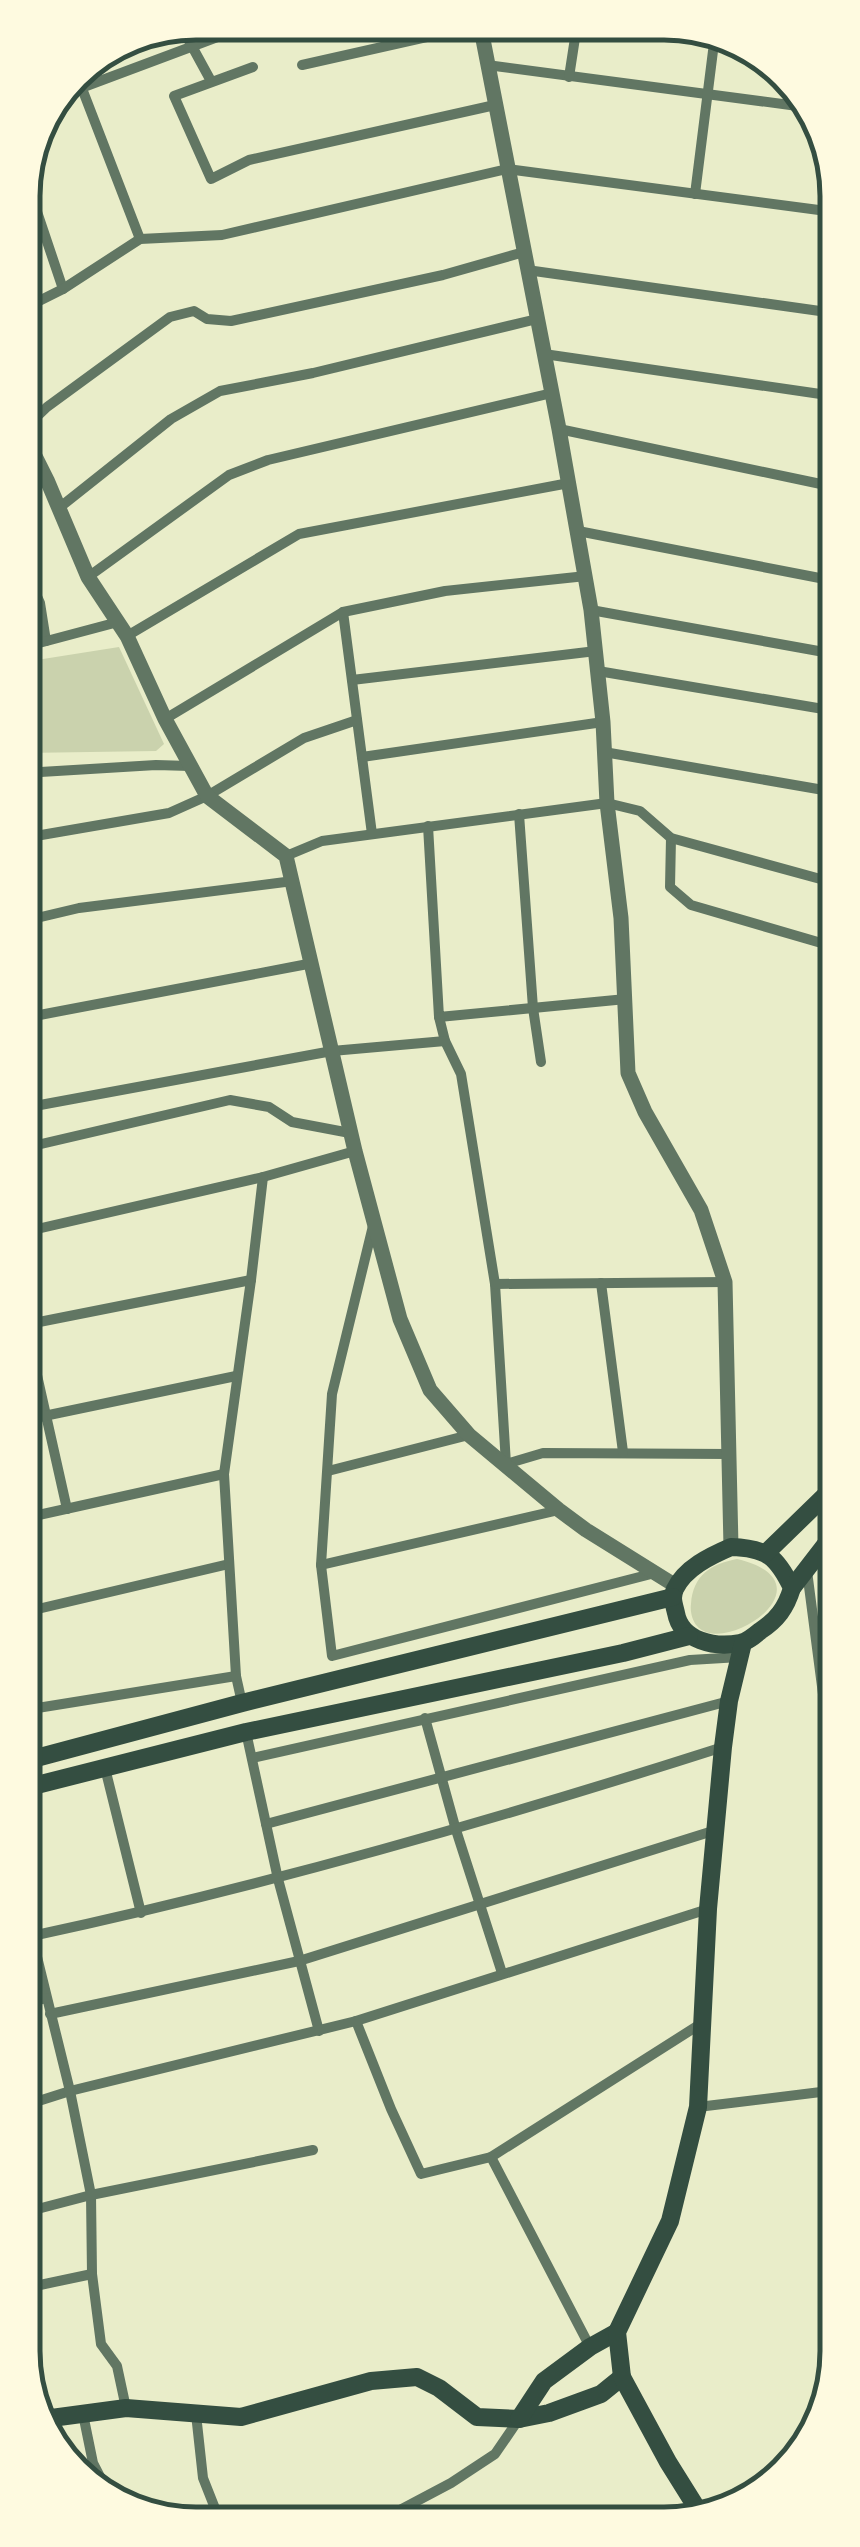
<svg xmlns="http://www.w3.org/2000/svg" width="860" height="2547" font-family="Lato,sans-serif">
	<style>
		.green { fill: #cad2ad }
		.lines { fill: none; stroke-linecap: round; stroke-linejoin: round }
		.minor { stroke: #617663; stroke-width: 10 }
		.tertiary { stroke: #617663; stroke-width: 15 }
		.secondary { stroke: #344e41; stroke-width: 18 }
		.rim { fill: none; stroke: #344e41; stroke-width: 5 }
	</style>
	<rect width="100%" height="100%" fill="#e9edc9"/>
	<g class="green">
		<path d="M119,647l45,97 -8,7 -132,2v-91z"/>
		<path d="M737,1559c98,23 -12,99 -40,67 -5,-6 -7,-15 -6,-22 2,-29 20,-40 46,-45z"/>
	</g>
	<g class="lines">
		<g class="minor">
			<path d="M182,28l29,53"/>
			<path d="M302,65l178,-40"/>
			<path d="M487,65l318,42"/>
			<path d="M253,67l-79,29 37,83 38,-19 246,-55"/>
			<path d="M76,73l64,166"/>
			<path d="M569,77l8,-52"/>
			<path d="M57,97l198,-74"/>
			<path d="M25,176l38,113"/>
			<path d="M695,194l20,-159"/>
			<path d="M527,270l307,43"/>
			<path d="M23,309l40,-20 77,-50 82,-4 285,-66 327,43"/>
			<path d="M544,354l290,42"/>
			<path d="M559,429l276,58"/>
			<path d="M23,430l24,-23 123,-90 24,-6 13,8 24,2 212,-46 81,-23"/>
			<path d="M59,508l112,-89 49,-28 93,-18 224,-54"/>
			<path d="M578,531l257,50"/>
			<path d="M23,565l17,38 6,38"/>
			<path d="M88,577l141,-102 39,-15 284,-67"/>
			<path d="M591,610l244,44"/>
			<path d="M343,612l29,222"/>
			<path d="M127,636l172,-102 270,-51"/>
			<path d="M24,647l94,-25"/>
			<path d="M598,671l237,40"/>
			<path d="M352,680l244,-29"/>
			<path d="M165,719l178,-107 102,-21 141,-15"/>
			<path d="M604,752l231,40"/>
			<path d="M362,757l241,-35"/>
			<path d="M24,773l132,-8 34,1"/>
			<path d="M519,814l14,194 8,54"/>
			<path d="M428,826l11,191 187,-18"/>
			<path d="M24,838l145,-25 38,-17 97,-58 53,-18"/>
			<path d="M671,838l-1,49 21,18 144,42"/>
			<path d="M286,856l36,-15 285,-38 33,8 31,27 164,45"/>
			<path d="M24,921l55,-13 214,-27"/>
			<path d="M439,1017l6,24 16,33 34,210 11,180 37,-11 187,1"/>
			<path d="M24,1018l289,-55"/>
			<path d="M24,1108l308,-57 113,-10"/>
			<path d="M24,1148l206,-48 39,7 23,15 58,11"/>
			<path d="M373,1226l-41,168 -11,171 11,91 323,-83"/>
			<path d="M24,1232l239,-55 92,-26"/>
			<path d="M601,1283l22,169"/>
			<path d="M495,1284l230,-2"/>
			<path d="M24,1317l43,192"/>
			<path d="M24,1325l227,-45"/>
			<path d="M25,1420l211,-44"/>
			<path d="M328,1471l141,-36"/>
			<path d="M25,1518l199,-44"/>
			<path d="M321,1565l238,-55"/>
			<path d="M807,1571l29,223"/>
			<path d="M25,1612l204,-48"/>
			<path d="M242,1703l-6,-27 -12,-202 27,-194 12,-103"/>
			<path d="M25,1710l211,-34"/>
			<path d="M425,1718l31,112 46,143"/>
			<path d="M246,1732l32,147 41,152"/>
			<path d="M252,1758l438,-98 50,-3"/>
			<path d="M105,1768l36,145"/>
			<path d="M266,1824l463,-123"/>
			<path d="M25,1908l45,183 21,104 1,79 9,70 16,22 9,42"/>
			<path d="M32,1936c234,-50 463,-116 691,-189"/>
			<path d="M25,2004l21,-6"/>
			<path d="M50,2014l249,-53 417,-131"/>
			<path d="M356,2021l35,88 30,65 70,-17 99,190"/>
			<path d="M26,2105l44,-14 286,-70 352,-112"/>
			<path d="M698,2107l139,-17"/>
			<path d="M491,2157l211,-134"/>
			<path d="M26,2212l65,-17 222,-45"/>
			<path d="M26,2288l66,-14"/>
			<path d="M83,2414l10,49 15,29"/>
			<path d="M196,2414l7,64 17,43"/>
			<path d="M277,2521l27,-11 32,11"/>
			<path d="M364,2521l36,-11 51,-27 44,-29 24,-35"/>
		</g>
		<g class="tertiary">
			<path d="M480,24l79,405 32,181 12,112 4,81 14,115 7,155 17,39 56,98 24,72 6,265"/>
			<path d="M23,432l24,48 41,97 39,59 38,83 42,77 79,60 69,295 45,168 30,71 39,45 90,75 27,20 90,56"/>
		</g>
		<g class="secondary">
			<path d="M731,1547c36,1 46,10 61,41 -6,20 -15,32 -32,43 -6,5 -13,11 -20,12 -25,5 -59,-2 -64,-30 -2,-9 -5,-15 -1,-24 10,-21 35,-33 56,-42z"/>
			<path d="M766,1553l70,-68"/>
			<path d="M792,1588l44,-57"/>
			<path d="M25,1761l217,-58 431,-106"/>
			<path d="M25,1788l221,-56 377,-79 66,-17"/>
			<path d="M44,2419l82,-11 115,9 130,-36 46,-4 22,11 38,29 42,2 30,-6 52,-19 21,-17"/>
			<path d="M519,2419l25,-38 46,-34 27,-15"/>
			<path d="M703,2518l-35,-56 -46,-85 -5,-45 53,-111 28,-114 10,-198 15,-162 6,-46 14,-58"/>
		</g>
	</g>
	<path d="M0 0H860V2547H0ZM196 40H664A156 156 0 0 1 820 196V2351A156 156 0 0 1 664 2507H196A156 156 0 0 1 40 2351V196A156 156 0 0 1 196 40Z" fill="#fefae0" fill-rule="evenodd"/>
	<path class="rim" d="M196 40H664A156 156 0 0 1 820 196V2351A156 156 0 0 1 664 2507H196A156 156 0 0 1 40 2351V196A156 156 0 0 1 196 40Z"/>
</svg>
